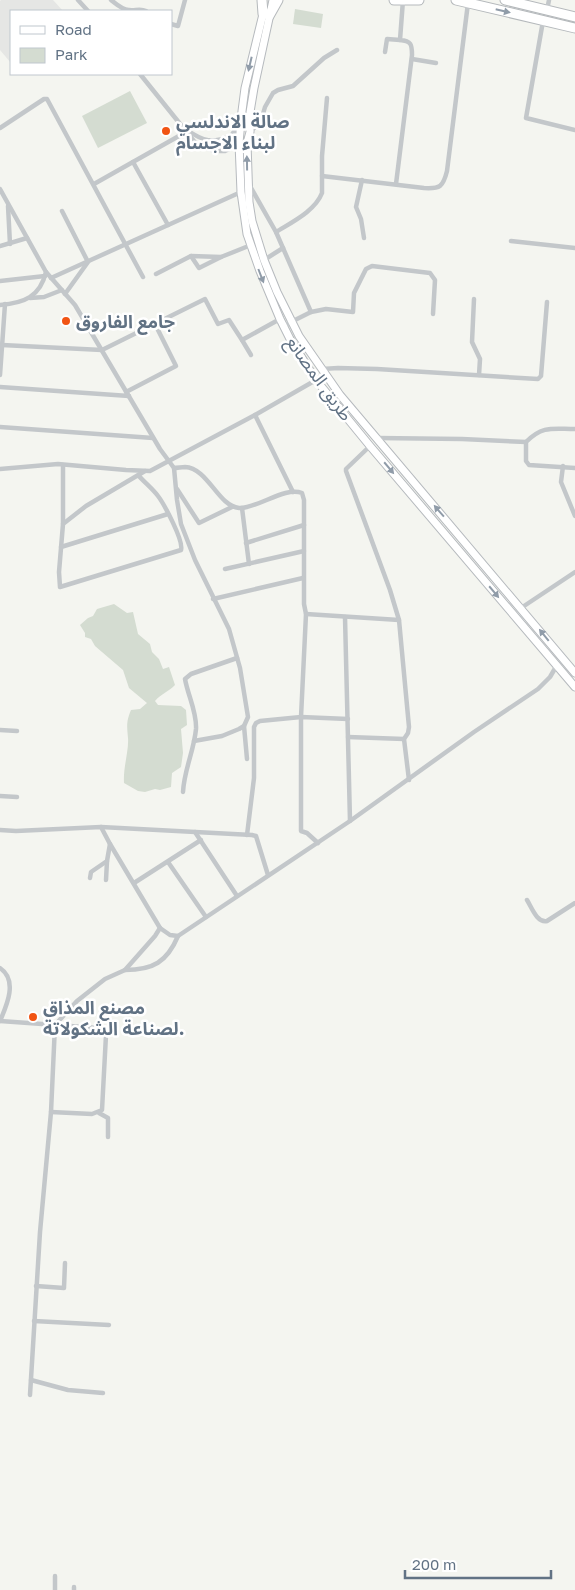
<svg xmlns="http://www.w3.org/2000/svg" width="575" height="1590" font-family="'Golos Text','Noto Sans Arabic',sans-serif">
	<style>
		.built { fill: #e5e6e4 }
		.green { fill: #d4dcd1 }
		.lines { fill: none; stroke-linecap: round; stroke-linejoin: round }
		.primary-casing { stroke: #b6babe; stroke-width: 9 }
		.highway-casing { stroke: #b5b9bc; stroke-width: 11 }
		.street { stroke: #c3c7ca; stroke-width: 4.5 }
		.primary { stroke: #fff; stroke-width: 7 }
		.highway { stroke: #fff; stroke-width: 9 }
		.oneway { fill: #909ca9 }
		.poi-dot { fill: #f15413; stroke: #fff; stroke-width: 2 }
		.labels { text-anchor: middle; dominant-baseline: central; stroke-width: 5; stroke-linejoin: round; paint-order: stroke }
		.poi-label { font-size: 18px; font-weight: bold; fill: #617284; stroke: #fff; text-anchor: start }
		.street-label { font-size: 18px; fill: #617284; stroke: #fff }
	</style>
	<rect width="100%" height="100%" fill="#f4f5f0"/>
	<path class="built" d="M1,0h52l10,11h-52v52l-11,-13v-49z"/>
	<g class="green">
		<path d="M295,9l28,5 -2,14 -28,-4z"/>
		<path d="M130,91l17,32 -49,25 -16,-32z"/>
		<path d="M114,604l13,9 6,-1 5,22 12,10 2,8 7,7 4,10 6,-2 6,18c-7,7 -14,9 -20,16l3,4 23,1 5,4 1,15 -6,4 2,24 -2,14 -9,6 -1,14 -11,3 -5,-1 -10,3 -7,-1 -14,-8c-1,-16 5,-32 4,-45 -1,-12 -2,-16 3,-28l9,-1 7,-6 -18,-15 -6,-18 -28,-24 -4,-7 -6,-2v-4l-5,-8 8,-7 5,-2 4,-7z"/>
	</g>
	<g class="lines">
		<defs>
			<g id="primary">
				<path d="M273,0l-19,88 -4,24v20l-3,11 2,59 3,19 12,39 13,32 22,44 41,59 235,278"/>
				<path d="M264,10l-19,78 -3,23 -3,32 2,49 6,42 13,37 20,48 10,20 26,41 54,66 205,241"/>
			</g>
			<g id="highway">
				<path d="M262,0l1,14"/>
				<path d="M394,0h25"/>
				<path d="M456,0l119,28"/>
				<path d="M505,0l70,17"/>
				<path d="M269,16l9,-16"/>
			</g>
		</defs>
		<use href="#primary" class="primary-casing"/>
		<use href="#highway" class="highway-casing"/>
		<g class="street">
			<path d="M78,0l10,11"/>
			<path d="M111,0c5,4 11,10 18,10 6,1 11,-2 17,1"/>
			<path d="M547,10l2,-10"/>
			<path d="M543,21l-17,97 49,12"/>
			<path d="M171,24l7,2 7,-26"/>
			<path d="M385,52l2,-13 13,1"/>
			<path d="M412,59l24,4"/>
			<path d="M140,74l57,71 17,6h11l16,-8"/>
			<path d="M0,128l44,-29h3l96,178"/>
			<path d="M187,130c17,12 25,13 44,6l8,-12"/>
			<path d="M251,131l10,-10 4,-14 8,-14 5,-3 15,-4 31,-28 13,-8"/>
			<path d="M133,162l35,63"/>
			<path d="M322,176l102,12c16,1 19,-1 23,-17l21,-168"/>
			<path d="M362,180l-6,27 5,12 3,19"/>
			<path d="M94,184l92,-52"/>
			<path d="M396,184l16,-129c0,-11 -1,-14 -12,-15l3,-40"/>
			<path d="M250,186l26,46 35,80 -28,14"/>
			<path d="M0,189l46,83 29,33 85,144 14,19 3,32 4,24 14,36 34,69 11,39 8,49 -4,9 -5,3 -17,7 -28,5"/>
			<path d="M8,206l2,38"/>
			<path d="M62,211l26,51 -23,32"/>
			<path d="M276,232c16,-10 39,-21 46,-39v-37l5,-58"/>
			<path d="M511,241l64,7"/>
			<path d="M0,246l27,-8"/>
			<path d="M191,256l8,12 22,-11"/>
			<path d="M264,260l19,-12"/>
			<path d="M156,274l35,-18 30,1 30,-12"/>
			<path d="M51,278l190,-86"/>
			<path d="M0,281l45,-5"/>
			<path d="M30,298l14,-1 18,-7"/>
			<path d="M474,299l-2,43 8,17 -1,16"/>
			<path d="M0,305c24,-2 40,-8 46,-33"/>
			<path d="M311,312l15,-3 27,3 1,-19 12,-24 6,-3 58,7 5,7 -2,34"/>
			<path d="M242,340l9,15"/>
			<path d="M2,345l100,5 103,-51 13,25 11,-4 13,20 38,-21"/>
			<path d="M322,369l16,-1 39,1 161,10 3,-3 6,-74"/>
			<path d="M0,375l5,-71"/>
			<path d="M0,387l129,9"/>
			<path d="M126,392l50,-26 -21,-42"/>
			<path d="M255,415l38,77"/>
			<path d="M0,427l153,11"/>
			<path d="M575,429c-22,0 -32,-4 -49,13v19l3,4 46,3"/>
			<path d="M377,438l85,1 64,3"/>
			<path d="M370,446l-24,23v2l44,119 9,30 10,107 -1,6 -4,6 5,41"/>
			<path d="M63,465v59"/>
			<path d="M563,466l-2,16 14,34"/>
			<path d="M174,468c3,0 8,-1 11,-1 23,1 33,39 54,41 18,1 46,-22 63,-15l2,7v51l-79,18"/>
			<path d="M0,469l58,-5 68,6 24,1 105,-56 61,-35"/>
			<path d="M138,475c6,7 14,13 20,21 6,8 26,45 23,54l-121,37 -1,-15 4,-48 23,-18 59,-35"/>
			<path d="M177,489l22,34 33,-16"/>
			<path d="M242,508l7,56"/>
			<path d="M246,543l58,-18"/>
			<path d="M61,547l107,-33"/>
			<path d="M304,551v53l2,10 -5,103v114l6,2 11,10"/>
			<path d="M213,599l90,-21"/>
			<path d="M521,608l54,-36"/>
			<path d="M306,614l93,6"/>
			<path d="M345,617l5,204"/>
			<path d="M244,726l3,33"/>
			<path d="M0,730l17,1"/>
			<path d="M348,737l56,2"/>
			<path d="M183,792c1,-22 11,-41 13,-63 1,-17 -8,-33 -11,-50l6,-5 46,-16"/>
			<path d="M0,796l17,1"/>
			<path d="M101,827l151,8 4,1 12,39"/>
			<path d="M0,830l16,1 85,-4 9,17 -3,17 -16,11 -1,6"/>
			<path d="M195,832l42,64"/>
			<path d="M247,835l7,-57v-51l2,-4 4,-2 41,-4 47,2"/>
			<path d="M110,844l50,84 10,7 8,1 172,-115 124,-89 64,-43 12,-12 7,-12"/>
			<path d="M168,862l38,55"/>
			<path d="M106,880l1,-19"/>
			<path d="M134,883l67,-43"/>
			<path d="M527,900c5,8 10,23 20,21l28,-18"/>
			<path d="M0,968c18,12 7,37 0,53"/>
			<path d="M125,970c28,0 42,-8 53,-34"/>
			<path d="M0,1021l98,7 3,1 5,6 -4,75 -10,4 -41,-2"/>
			<path d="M99,1113l9,5v19"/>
			<path d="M36,1286l28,2 1,-25"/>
			<path d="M34,1321l75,4"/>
			<path d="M31,1380l37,10 35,3"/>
			<path d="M30,1395l10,-163 11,-120 4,-87 22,-24 28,-22 20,-9 30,-34 5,-8"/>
			<path d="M55,1590v-14"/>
			<path d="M74,1590v-3"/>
		</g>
		<use href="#primary" class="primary"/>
		<use href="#highway" class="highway"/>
	</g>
	<defs><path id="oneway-solid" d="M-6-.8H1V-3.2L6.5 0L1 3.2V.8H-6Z" transform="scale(1.25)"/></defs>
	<g class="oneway">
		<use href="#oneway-solid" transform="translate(503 11) rotate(13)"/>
		<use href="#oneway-solid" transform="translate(250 64) rotate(103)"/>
		<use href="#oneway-solid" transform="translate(247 163) rotate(-91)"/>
		<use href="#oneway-solid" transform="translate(261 276) rotate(69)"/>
		<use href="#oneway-solid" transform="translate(389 468) rotate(50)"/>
		<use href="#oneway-solid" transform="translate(439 511) rotate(-131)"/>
		<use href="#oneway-solid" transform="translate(494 592) rotate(50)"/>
		<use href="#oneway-solid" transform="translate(544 635) rotate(-129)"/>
	</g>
	<g class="poi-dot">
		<circle cx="166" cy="131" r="5"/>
		<circle cx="66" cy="321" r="5"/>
		<circle cx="33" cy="1017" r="5"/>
	</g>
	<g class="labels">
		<g class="poi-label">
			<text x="176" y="121">صالة الاندلسي<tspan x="176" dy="21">لبناء الاجسام</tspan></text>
			<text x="76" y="321">جامع الفاروق</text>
			<text x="43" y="1007">مصنع المذاق<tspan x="43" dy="21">لصناعة الشكولاتة.</tspan></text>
		</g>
		<g class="street-label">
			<text transform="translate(320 378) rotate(54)">طريق المصانع</text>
		</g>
	</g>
	<rect x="10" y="10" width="162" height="65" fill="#ffffff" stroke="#c0c7ce"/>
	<rect x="20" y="26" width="25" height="8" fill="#ffffff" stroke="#c0c7ce"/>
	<text x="55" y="35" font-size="15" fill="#617284">Road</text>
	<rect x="20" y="48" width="25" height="15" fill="#d4dcd1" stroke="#c0c7ce"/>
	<text x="55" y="60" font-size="15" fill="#617284">Park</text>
	<path d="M405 1570v8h146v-8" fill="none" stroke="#617284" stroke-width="2.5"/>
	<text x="412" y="1570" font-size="15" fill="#617284" stroke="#ffffff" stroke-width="4" paint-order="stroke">200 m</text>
</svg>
